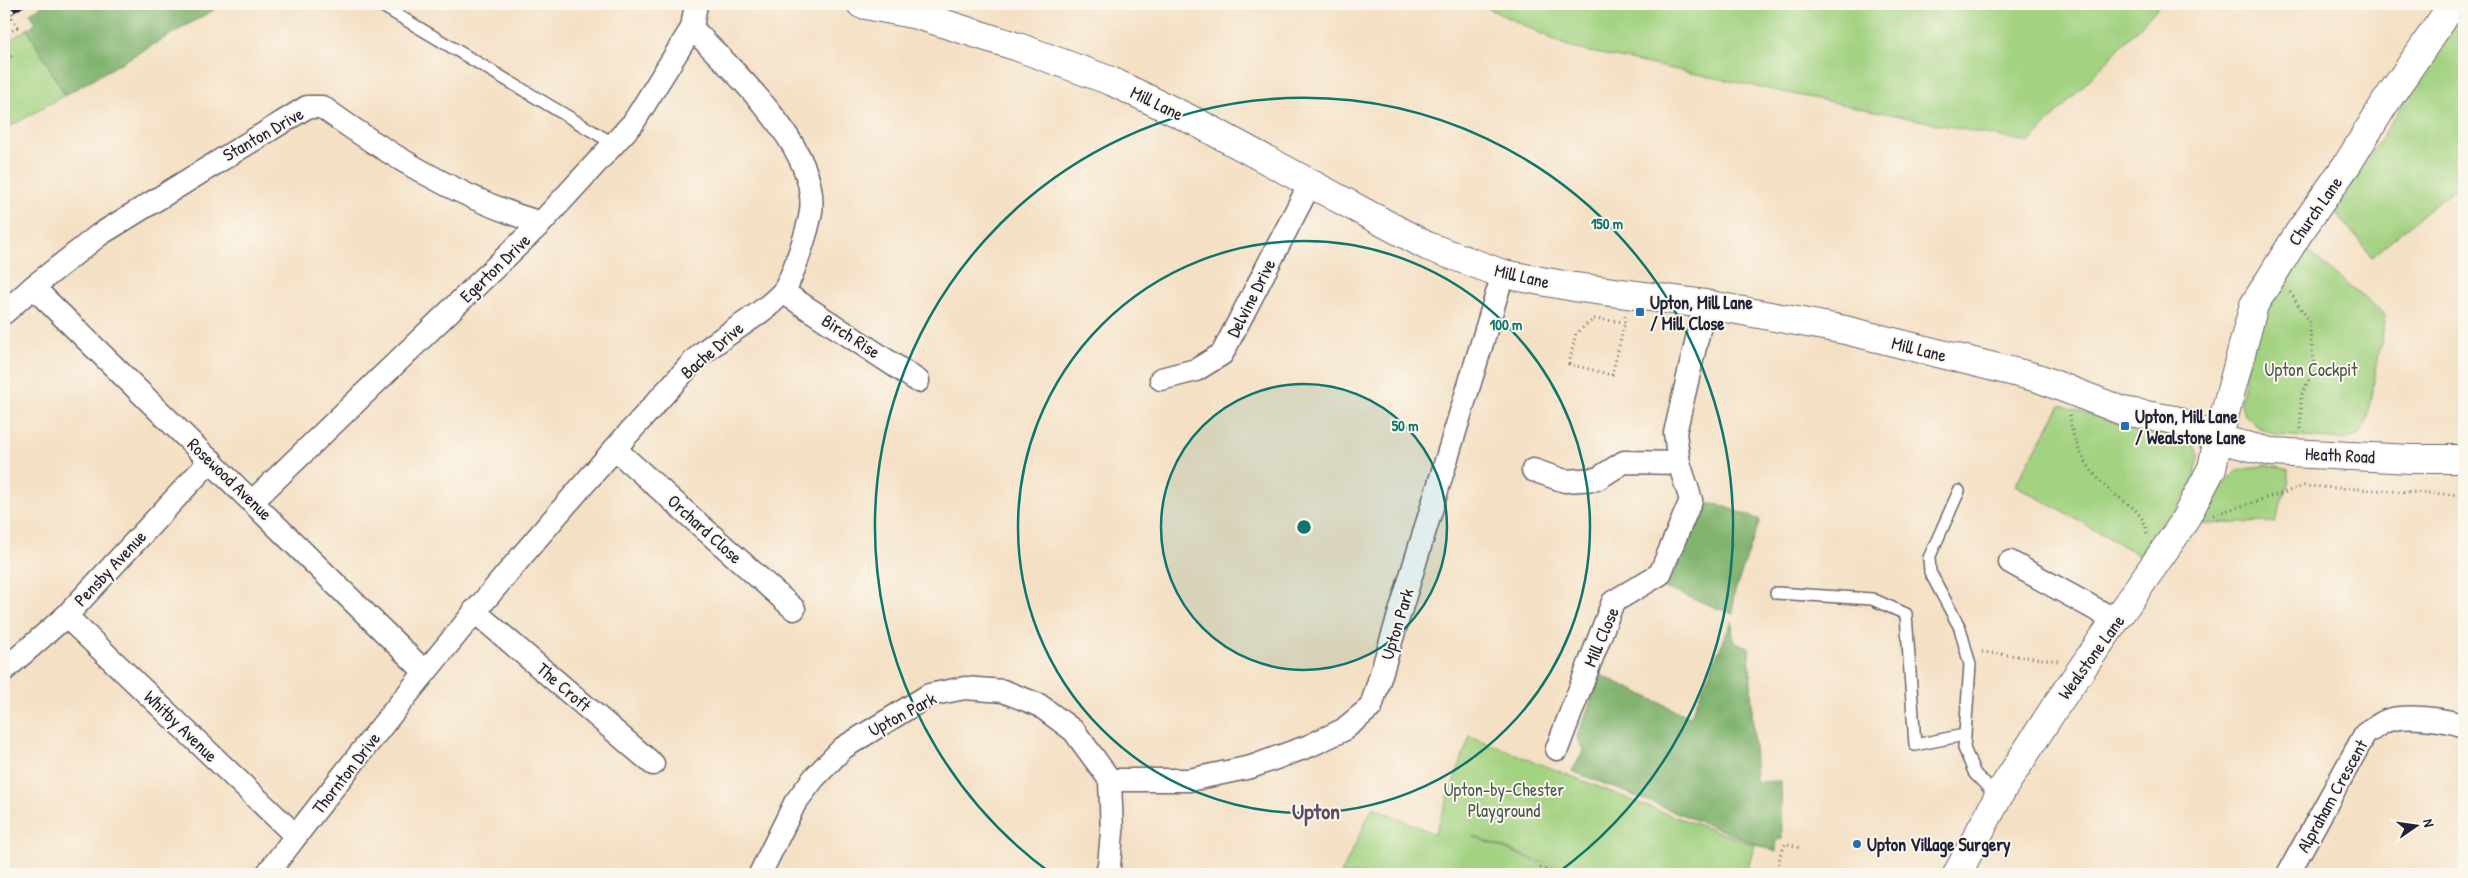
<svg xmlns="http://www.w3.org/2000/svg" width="2468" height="878" font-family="'Patrick Hand',sans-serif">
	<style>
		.green { fill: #a3d281; stroke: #627a5e }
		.forest { fill: #82b46f; stroke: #526b55 }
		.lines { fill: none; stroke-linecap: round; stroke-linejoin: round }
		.service-casing { stroke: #6c646b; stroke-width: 14 }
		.minor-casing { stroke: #6c646b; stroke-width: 25 }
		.tertiary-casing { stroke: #6c646b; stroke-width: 30 }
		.path { stroke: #6c646b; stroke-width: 3; stroke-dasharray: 1 4; stroke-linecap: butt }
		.service { stroke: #fff; stroke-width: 11 }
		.minor { stroke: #fff; stroke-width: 22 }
		.tertiary { stroke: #fff; stroke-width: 28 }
		.rail-casing { stroke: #22223b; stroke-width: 5.5 }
		.rail { stroke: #fbf7ec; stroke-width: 4; stroke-dasharray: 11; stroke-linecap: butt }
		.path-bridge { stroke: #6c646b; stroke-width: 3; stroke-dasharray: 1 4; stroke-linecap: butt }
		.ring { fill: none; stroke: #0f766e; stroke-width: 2.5 }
		.poi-dot { fill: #1f6fb2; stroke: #fbf7ec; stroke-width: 2 }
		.labels { text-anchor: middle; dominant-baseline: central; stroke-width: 4; stroke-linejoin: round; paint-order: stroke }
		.street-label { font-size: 18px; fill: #22223b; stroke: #fbf7ec }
		.poi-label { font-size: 18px; font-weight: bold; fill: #22223b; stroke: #fbf7ec; text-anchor: start }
		.park-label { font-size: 18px; fill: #495750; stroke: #fbf7ec }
		.district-label { font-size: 22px; font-weight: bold; fill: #614b65; stroke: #fbf7ec }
		.centre { fill: #0f766e; stroke: #fbf7ec; stroke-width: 2.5 }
		.ring-label { font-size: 15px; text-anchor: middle; font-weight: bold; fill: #0f766e; stroke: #fbf7ec; stroke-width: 4; stroke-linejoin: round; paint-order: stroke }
	</style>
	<rect width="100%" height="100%" fill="#fbf7ec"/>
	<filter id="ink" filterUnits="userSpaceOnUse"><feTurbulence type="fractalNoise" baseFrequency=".02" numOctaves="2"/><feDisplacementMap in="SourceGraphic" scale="10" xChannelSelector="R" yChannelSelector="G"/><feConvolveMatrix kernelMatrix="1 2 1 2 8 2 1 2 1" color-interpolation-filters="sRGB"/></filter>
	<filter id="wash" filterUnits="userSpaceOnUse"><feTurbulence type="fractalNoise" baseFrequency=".0096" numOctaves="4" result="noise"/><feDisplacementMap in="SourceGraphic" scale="20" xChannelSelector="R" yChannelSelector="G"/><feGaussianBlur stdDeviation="1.12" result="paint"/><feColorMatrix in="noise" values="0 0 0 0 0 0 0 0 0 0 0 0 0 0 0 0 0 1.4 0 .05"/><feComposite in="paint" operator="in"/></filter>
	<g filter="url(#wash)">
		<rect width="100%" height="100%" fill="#f4e0c4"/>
		<g class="green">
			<path d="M1479,4h682l-132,139 -458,-95z"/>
			<path d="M2464,11v173l-20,13 -72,60 -39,-49 24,-32 100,-157z"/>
			<path d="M27,29l38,66 -61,35v-86z"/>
			<path d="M2305,250l81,65 -20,109 -7,10 -15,6 -67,-5 -19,-8 -13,-12 -5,-14 18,-85z"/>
			<path d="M2061,405l76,25 25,-1 26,12 7,6 4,10 -7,27 -38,63 -13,9 -126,-71z"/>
			<path d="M2266,465l23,5v10l-14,42 -73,2 11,-29 24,-24z"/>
			<path d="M1470,736l189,75 96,34 -9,29h-173l-100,-38 92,38h-224l32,-67 62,27z"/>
		</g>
		<g class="forest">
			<path d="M46,4h178l-159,91 -38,-66 9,-6 -6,-10z"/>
			<path d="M1700,503l21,2 39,15 -27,77v17l-71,-27 9,-9z"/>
			<path d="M1732,621l1,20 16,6 7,135 25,-1 1,58 -6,1v12l-204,-81 12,-21 -7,-13 24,-62 89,42z"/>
		</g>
	</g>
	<g filter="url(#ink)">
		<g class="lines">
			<defs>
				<g id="service">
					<path d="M379,4l235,140"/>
					<path d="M1959,491l-30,67 1,14 30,56 10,37 -6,83 11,26 23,23"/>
					<path d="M1776,593l96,6 34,15 9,131 49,-10"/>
				</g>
				<g id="minor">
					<path d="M33,287l392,385"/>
					<path d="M783,292l135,89"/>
					<path d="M4,313l29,-26 66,-52 208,-128h15c66,48 140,93 219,116"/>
					<path d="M1161,379l35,-9 26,-16 89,-172"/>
					<path d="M616,450l178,159"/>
					<path d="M1533,470l32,11 32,-2 27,-17 55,1"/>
					<path d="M253,501l288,-278 92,-100 59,-95 4,-24"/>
					<path d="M2010,562l107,59"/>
					<path d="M474,611l179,153"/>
					<path d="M66,616l230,220"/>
					<path d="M4,670l62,-54 145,-156"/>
					<path d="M1557,749l56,-147 47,-28 31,-74 -12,-37 -4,-30 30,-129"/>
					<path d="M1110,780h79l62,-13 58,-21 34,-16 28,-23 132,-433"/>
					<path d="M267,874c133,-176 275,-347 424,-510 24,-26 67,-45 91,-71 9,-10 27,-66 29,-82 8,-64 -79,-140 -119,-183"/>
					<path d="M760,874l35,-71 19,-25 29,-30 86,-53 36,-7 38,3 36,14 35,26 36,49 2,52 -3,34 -3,8"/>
					<path d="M2288,874l77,-140c7,-4 14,-10 21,-13 18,-7 60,-2 78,5"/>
				</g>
				<g id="tertiary">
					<path d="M861,4l56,11 101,32 93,34 85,41 231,124 76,28 71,13 131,17 140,26 193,48 85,33 52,9 43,19 53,13 141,7h52"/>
					<path d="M1957,874l46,-86 52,-81 127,-182 30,-57 6,-29 36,-134 44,-71 50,-71 37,-60 68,-99"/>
				</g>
			</defs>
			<use href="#service" class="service-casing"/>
			<use href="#minor" class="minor-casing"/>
			<use href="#tertiary" class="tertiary-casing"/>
			<g class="path">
				<path d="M4,36l14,-9"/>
				<path d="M4,64l8,-8"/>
				<path d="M2290,292l19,29 5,48 -13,27v36"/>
				<path d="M1625,322l-31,-3 -18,14 -7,31 43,11 13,-53v-6"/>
				<path d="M2070,415c1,27 18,56 38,74 14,13 36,20 39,44"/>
				<path d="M2213,515l91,-29 160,9"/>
				<path d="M1982,652l78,9"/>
				<path d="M1540,868l18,6"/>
				<path d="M1777,874l3,-19 6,-12 16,6"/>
			</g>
			<use href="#service" class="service"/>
			<use href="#minor" class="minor"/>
			<use href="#tertiary" class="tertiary"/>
			<defs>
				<g id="rail">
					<path d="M4,5l2,-1"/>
					<path d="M4,16l19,-12"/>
				</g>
			</defs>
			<use href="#rail" class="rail-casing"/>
			<use href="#rail" class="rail"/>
			<path class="path-bridge" d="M4,5l14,22"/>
		</g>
	</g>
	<circle cx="1304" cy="527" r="143" fill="#0f766e" fill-opacity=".12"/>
	<g class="ring">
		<circle cx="1304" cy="527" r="143"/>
		<circle cx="1304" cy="527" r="286"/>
		<path d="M1052 874A429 429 0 1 1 1556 874"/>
	</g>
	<g class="poi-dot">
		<rect x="1635" y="307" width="10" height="10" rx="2.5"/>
		<rect x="2120" y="421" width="10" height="10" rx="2.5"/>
		<circle cx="1857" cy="844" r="5"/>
	</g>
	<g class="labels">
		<g class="street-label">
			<text transform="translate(1157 103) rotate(26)">Mill Lane</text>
			<text transform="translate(263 134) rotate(-30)">Stanton Drive</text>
			<text transform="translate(2315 211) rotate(-55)">Church Lane</text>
			<text transform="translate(495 268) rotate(-44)">Egerton Drive</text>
			<text transform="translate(1522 276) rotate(13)">Mill Lane</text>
			<text transform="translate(1251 298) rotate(-63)">Delvine Drive</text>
			<text transform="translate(851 336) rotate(33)">Birch Rise</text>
			<text transform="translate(1919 349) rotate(14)">Mill Lane</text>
			<text transform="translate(712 350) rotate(-41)">Bache Drive</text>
			<text transform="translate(2340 455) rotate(3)">Heath Road</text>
			<text transform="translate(230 479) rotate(44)">Rosewood Avenue</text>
			<text transform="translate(705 529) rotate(42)">Orchard Close</text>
			<text transform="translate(110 568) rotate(-47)">Pensby Avenue</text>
			<text transform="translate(1397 624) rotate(-73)">Upton Park</text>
			<text transform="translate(1601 637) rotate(-67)">Mill Close</text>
			<text transform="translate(2091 657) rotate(-54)">Wealstone Lane</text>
			<text transform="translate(564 687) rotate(41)">The Croft</text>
			<text transform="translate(902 714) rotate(-28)">Upton Park</text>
			<text transform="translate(181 726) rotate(44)">Whitby Avenue</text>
			<text transform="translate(346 773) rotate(-52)">Thornton Drive</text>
			<text transform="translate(2332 796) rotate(-61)">Alpraham Crescent</text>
		</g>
		<g class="poi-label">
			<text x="1650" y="302">Upton, Mill Lane<tspan x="1650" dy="21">/ Mill Close</tspan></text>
			<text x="2135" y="416">Upton, Mill Lane<tspan x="2135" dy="21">/ Wealstone Lane</tspan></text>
			<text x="1867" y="844">Upton Village Surgery</text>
		</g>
		<g class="park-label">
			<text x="2311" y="369">Upton Cockpit</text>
			<text x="1504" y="789">Upton-by-Chester<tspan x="1504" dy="21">Playground</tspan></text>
		</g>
		<g class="district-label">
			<text x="1316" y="811">Upton</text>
		</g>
	</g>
	<circle cx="1304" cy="527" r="8" class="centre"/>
	<g class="ring-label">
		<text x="1607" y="229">150 m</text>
		<text x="1506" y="330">100 m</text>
		<text x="1405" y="431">50 m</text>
	</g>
	<rect width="2468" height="878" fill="none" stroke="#fbf7ec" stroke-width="20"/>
	<g transform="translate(2416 826) rotate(77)" stroke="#fbf7ec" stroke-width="4" paint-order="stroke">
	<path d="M0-4L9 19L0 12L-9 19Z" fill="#22223b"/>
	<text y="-8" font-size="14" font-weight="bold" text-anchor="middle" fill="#22223b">N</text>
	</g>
</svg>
